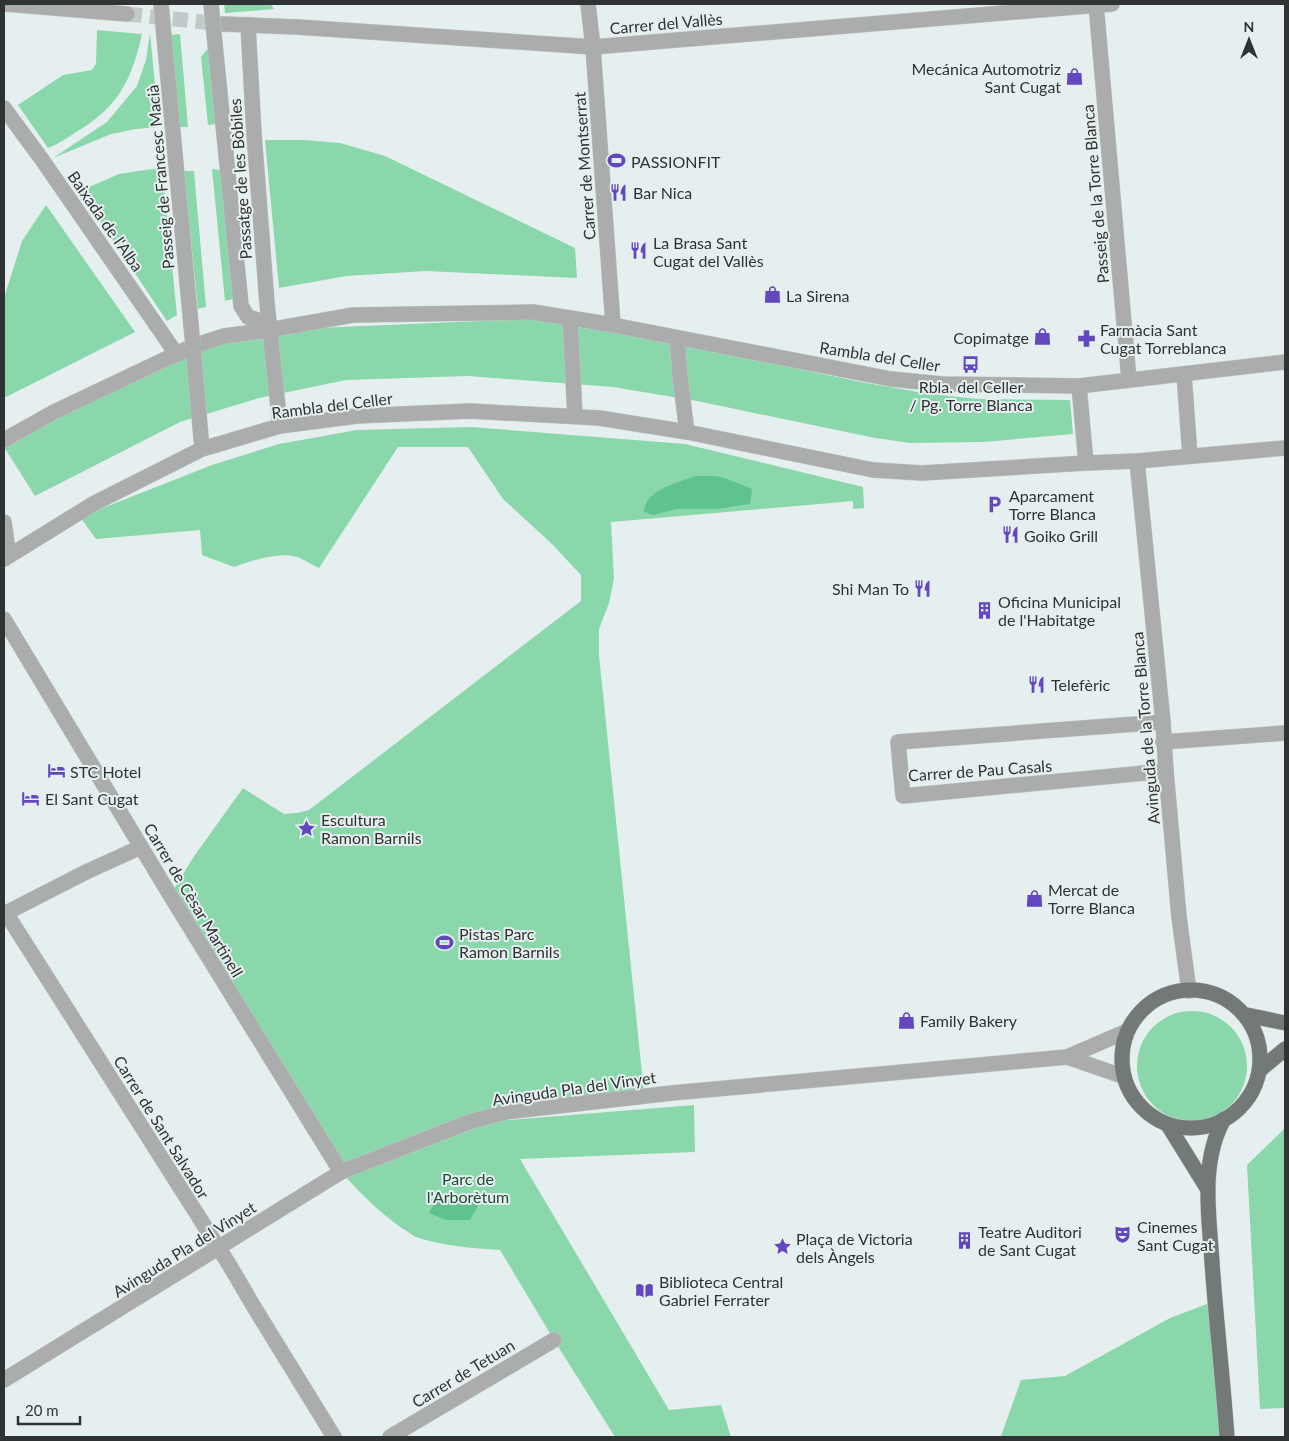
<svg xmlns="http://www.w3.org/2000/svg" width="1289" height="1441" font-family="Lato,sans-serif">
	<style>
		.green { fill: #8ad7ab }
		.forest { fill: #5ec38d }
		.lines { fill: none; stroke-linecap: round; stroke-linejoin: round }
		.minor-tunnel { stroke: #c2c9c9; stroke-width: 15; stroke-dasharray: 15 8; stroke-linecap: butt }
		.minor-casing { stroke: #c2c9c9; stroke-width: 16 }
		.major-casing { stroke: #c2c9c9; stroke-width: 16 }
		.minor { stroke: #aaadac; stroke-width: 15 }
		.major { stroke: #727977; stroke-width: 15 }
		.minor-bridge-casing { stroke: #c2c9c9; stroke-width: 16; stroke-linecap: butt }
		.minor-bridge { stroke: #aaadac; stroke-width: 15 }
		.labels { text-anchor: middle; dominant-baseline: central; stroke-width: 4; stroke-linejoin: round; paint-order: stroke }
		.street-label { font-size: 16px; fill: #303333; stroke: #e6efef }
		.poi-label { font-size: 16px; fill: #303333; stroke: #e6efef; text-anchor: start }
		.park-label { font-size: 16px; fill: #214b34; stroke: #e6efef }
	</style>
	<rect width="100%" height="100%" fill="#e6efef"/>
	<g class="green">
		<path d="M224,4h47l3,5 -49,4z"/>
		<path d="M97,30l45,4c-10,45 -23,72 -64,97 -10,6 -19,13 -30,17l-30,-43 45,-30 29,-5 4,-6z"/>
		<path d="M150,33l9,94 -23,2 -25,5 -58,24 54,-36 30,-36 9,-26z"/>
		<path d="M180,34l8,93h-8l-9,-92z"/>
		<path d="M209,47l7,77 -8,1 -7,-68z"/>
		<path d="M265,140h39l36,3 45,13 190,92 2,30 -151,-7 -80,5 -67,12z"/>
		<path d="M162,168l15,147 -10,6 -87,-130 39,-17 26,-4z"/>
		<path d="M212,169l8,1 13,129 -8,2z"/>
		<path d="M184,171h10l12,136 -8,2z"/>
		<path d="M46,205l89,127 -131,66v-100l18,-57z"/>
		<path d="M529,319l83,11 249,52 69,12 48,5 92,1 3,34 -90,8 -73,1 -35,-5 -178,-37 -84,-14 -145,-11 -122,4 -87,18 -79,24 -145,74 -31,-49v-7l173,-85 92,-25z"/>
		<path d="M471,427l214,17 178,43 1,21 -11,1v-8l-242,21 3,57 -5,24 -10,26v26l46,448 -139,9 3,8 185,-15 1,47 -175,7 149,251 52,-5 10,32h-116l-61,-97 -54,-90c-26,-2 -59,-4 -84,-13 -4,-2 -9,-6 -13,-8 -23,-16 -43,-36 -62,-57l-171,-277 25,-40 48,-67 41,26 13,-1 12,-3 272,-209v-26l-29,-31 -49,-45 -35,-52h-70l-79,121c-7,-3 -14,-8 -22,-11 -17,-6 -47,4 -63,10l-32,-12 -2,-25 -104,9 -16,-22 132,-52 67,-21 78,-14z"/>
		<circle cx="1192" cy="1066" r="55"/>
		<path d="M1285,1126v282l-25,1 -13,-244 36,-35z"/>
		<path d="M1215,1301l12,136h-227l1,-1 20,-56 44,-4 105,-58z"/>
	</g>
	<g class="forest">
		<path d="M696,476h20l14,4 22,9 -2,15 -34,5h-39l-24,6 -9,-3c0,-22 36,-30 52,-36z"/>
		<path d="M439,1195l40,9 -9,16h-24l-17,-7z"/>
	</g>
	<g class="lines">
		<path class="minor-tunnel" d="M127,14l95,10"/>
		<defs>
			<g id="minor">
				<path d="M5,4l122,10"/>
				<path d="M588,4l5,43 20,278"/>
				<path d="M1096,4c10,125 23,251 33,376"/>
				<path d="M222,24l75,3 296,20 519,-43"/>
				<path d="M248,25l6,109 13,169 13,123"/>
				<path d="M4,108l39,53 134,194"/>
				<path d="M240,295l1,11 7,11 16,5 5,8"/>
				<path d="M570,318l5,98"/>
				<path d="M677,338l3,39 7,55"/>
				<path d="M193,346l9,103"/>
				<path d="M1184,374l6,82"/>
				<path d="M1079,386l7,77"/>
				<path d="M4,440l50,-28 139,-66 31,-10 45,-6 84,-15 180,-3 80,13 278,54 51,5 137,2 206,-24"/>
				<path d="M1137,461l26,261 3,49 13,146 10,74"/>
				<path d="M4,522l3,21 -3,16"/>
				<path d="M4,559l89,-55 109,-55 78,-23 77,-10 113,-5 129,7 88,14 186,38 49,3 164,-10 51,-2 148,-13"/>
				<path d="M4,619l166,276 171,277"/>
				<path d="M1163,722l-265,20 5,54 263,-25"/>
				<path d="M1163,742l122,-9"/>
				<path d="M6,913l224,353 24,41 80,130"/>
				<path d="M4,914l82,-42 55,-25"/>
				<path d="M1067,1057l55,19"/>
				<path d="M4,1380l337,-208 128,-50 37,-10 166,-19 395,-36 58,-25"/>
				<path d="M390,1437l164,-97"/>
			</g>
			<g id="major">
				<circle cx="1191" cy="1059" r="69"/>
				<path d="M1247,1015l38,8"/>
				<path d="M1261,1069l24,-20"/>
				<path d="M1224,1119c-24,43 -15,96 -12,143 4,59 11,117 15,175"/>
				<path d="M1168,1125l39,63"/>
			</g>
		</defs>
		<use href="#minor" class="minor-casing"/>
		<use href="#major" class="major-casing"/>
		<use href="#minor" class="minor"/>
		<use href="#major" class="major"/>
		<defs>
			<g id="minor-bridge">
				<path d="M161,4l32,342"/>
				<path d="M211,4l29,291"/>
			</g>
		</defs>
		<use href="#minor-bridge" class="minor-bridge-casing"/>
		<use href="#minor-bridge" class="minor-bridge"/>
	</g>
	<defs>
		<symbol id="shop-bare" viewBox="-9 -9 18 18"><path d="M-5-2.5h2.3a2.7 3.5 0 0 1 5.4 0H5L5.5 6h-11ZM-1.5-2.5h3a1.5 2.3 0 0 0-3 0Z" fill="#6347bf" stroke="#e6efef" stroke-width="2.5" paint-order="stroke"/></symbol>
		<symbol id="stadium-bare" viewBox="-9 -9 18 18"><path d="M0-5a6.5 5 0 1 0 0 10a6.5 5 0 1 0 0-10ZM-3.5-1.8h7v3.6h-7Z" fill="#6347bf" stroke="#e6efef" stroke-width="2.5" paint-order="stroke"/></symbol>
		<symbol id="restaurant-bare" viewBox="-9 -9 18 18"><path d="M-5-6h1v4h1v-4h1v4h1v-4h1v5L-1.5 .5V6h-2V.5L-5-1ZM5-6V6H3V1.5H1.5Q1.5-4 5-6Z" fill="#6347bf" stroke="#e6efef" stroke-width="2.5" paint-order="stroke"/></symbol>
		<symbol id="pharmacy-bare" viewBox="-9 -9 18 18"><path d="M-2-6h4v4h4v4h-4v4h-4v-4h-4v-4h4Z" fill="#6347bf" stroke="#e6efef" stroke-width="2.5" paint-order="stroke"/></symbol>
		<symbol id="bus-bare" viewBox="-9 -9 18 18"><path d="M-5-6H5V4H4V6H2V4H-2V6H-4V4H-5ZM-3.5-4V0h7V-4ZM-3.5 1.2v1.5H-2V1.2ZM2 1.2v1.5H3.5V1.2Z" fill="#6347bf" stroke="#e6efef" stroke-width="2.5" paint-order="stroke"/></symbol>
		<symbol id="parking-bare" viewBox="-9 -9 18 18"><path d="M-3.5-5.5H1a3.5 3.5 0 0 1 0 7H-1V5.5H-3.5ZM-1-3.4V-.6H.8a1.4 1.4 0 0 0 0-2.8Z" fill="#6347bf" stroke="#e6efef" stroke-width="2.5" paint-order="stroke"/></symbol>
		<symbol id="building-bare" viewBox="-9 -9 18 18"><path d="M-4-6H4V6H1V3H-1V6H-4ZM-2.5-4.3h1.7v1.8h-1.7ZM.8-4.3h1.7v1.8H.8ZM-2.5-1h1.7V.8h-1.7ZM.8-1h1.7V.8H.8Z" fill="#6347bf" stroke="#e6efef" stroke-width="2.5" paint-order="stroke"/></symbol>
		<symbol id="hotel-bare" viewBox="-9 -9 18 18"><path d="M-6-4.5h1.5V1H6V5H4.5V3h-9V5H-6ZM-4 0a1.8 1.8 0 1 1 3.6 0ZM.5 0V-2.5h3Q6-2.5 6 0Z" fill="#6347bf" stroke="#e6efef" stroke-width="2.5" paint-order="stroke"/></symbol>
		<symbol id="sight-bare" viewBox="-9 -9 18 18"><path d="M0-6L1.8-2.2L6-1.7L2.9 1.2L3.7 5.4L0 3.3L-3.7 5.4L-2.9 1.2L-6-1.7L-1.8-2.2Z" fill="#6347bf" stroke="#e6efef" stroke-width="2.5" paint-order="stroke"/></symbol>
		<symbol id="theatre-bare" viewBox="-9 -9 18 18"><path d="M-5-5.5Q0-4 5-5.5V0Q5 5 0 6Q-5 5-5 0ZM-3.3-2.5H-1v1.5H-3.3ZM1-2.5H3.3v1.5H1ZM-2.8 1Q0 5.5 2.8 1Z" fill="#6347bf" stroke="#e6efef" stroke-width="2.5" paint-order="stroke"/></symbol>
		<symbol id="library-bare" viewBox="-9 -9 18 18"><path d="M-6-4Q-3-5.5-.7-3.5V5Q-3 3-6 4ZM6-4Q3-5.5 .7-3.5V5Q3 3 6 4Z" fill="#6347bf" stroke="#e6efef" stroke-width="2.5" paint-order="stroke"/></symbol>
	</defs>
	<g fill-rule="evenodd">
		<use href="#shop-bare" x="1062" y="64" width="25" height="25"/>
		<use href="#stadium-bare" x="604" y="148" width="25" height="25"/>
		<use href="#restaurant-bare" x="606" y="180" width="25" height="25"/>
		<use href="#restaurant-bare" x="626" y="238" width="25" height="25"/>
		<use href="#shop-bare" x="760" y="282" width="25" height="25"/>
		<use href="#shop-bare" x="1030" y="324" width="25" height="25"/>
		<use href="#pharmacy-bare" x="1074" y="326" width="25" height="25"/>
		<use href="#bus-bare" x="958" y="352" width="25" height="25"/>
		<use href="#parking-bare" x="982" y="492" width="25" height="25"/>
		<use href="#restaurant-bare" x="998" y="522" width="25" height="25"/>
		<use href="#restaurant-bare" x="910" y="576" width="25" height="25"/>
		<use href="#building-bare" x="972" y="598" width="25" height="25"/>
		<use href="#restaurant-bare" x="1024" y="672" width="25" height="25"/>
		<use href="#hotel-bare" x="44" y="758" width="25" height="25"/>
		<use href="#hotel-bare" x="18" y="786" width="25" height="25"/>
		<use href="#sight-bare" x="294" y="816" width="25" height="25"/>
		<use href="#shop-bare" x="1022" y="886" width="25" height="25"/>
		<use href="#stadium-bare" x="432" y="930" width="25" height="25"/>
		<use href="#shop-bare" x="894" y="1008" width="25" height="25"/>
		<use href="#theatre-bare" x="1110" y="1222" width="25" height="25"/>
		<use href="#building-bare" x="952" y="1228" width="25" height="25"/>
		<use href="#sight-bare" x="770" y="1234" width="25" height="25"/>
		<use href="#library-bare" x="632" y="1278" width="25" height="25"/>
	</g>
	<g class="labels">
		<g class="street-label">
			<text transform="translate(666 23) rotate(-5)">Carrer del Vallès</text>
			<text transform="translate(584 166) rotate(-94)">Carrer de Montserrat</text>
			<text transform="translate(160 177) rotate(-95)">Passeig de Francesc Macià</text>
			<text transform="translate(240 179) rotate(-94)">Passatge de les Bòbiles</text>
			<text transform="translate(1095 194) rotate(-95)">Passeig de la Torre Blanca</text>
			<text transform="translate(106 221) rotate(55)">Baixada de l'Alba</text>
			<text transform="translate(880 356) rotate(9)">Rambla del Celler</text>
			<text transform="translate(332 405) rotate(-7)">Rambla del Celler</text>
			<text transform="translate(1145 728) rotate(-95)">Avinguda de la Torre Blanca</text>
			<text transform="translate(980 770) rotate(-4)">Carrer de Pau Casals</text>
			<text transform="translate(194 900) rotate(59)">Carrer de Cèsar Martinell</text>
			<text transform="translate(574 1088) rotate(-8)">Avinguda Pla del Vinyet</text>
			<text transform="translate(162 1127) rotate(58)">Carrer de Sant Salvador</text>
			<text transform="translate(184 1249) rotate(-32)">Avinguda Pla del Vinyet</text>
			<text transform="translate(463 1373) rotate(-31)">Carrer de Tetuan</text>
		</g>
		<g class="poi-label">
			<text x="1061" y="68" text-anchor="end">Mecánica Automotriz<tspan x="1061" dy="18">Sant Cugat</tspan></text>
			<text x="631" y="161">PASSIONFIT</text>
			<text x="633" y="192">Bar Nica</text>
			<text x="653" y="242">La Brasa Sant<tspan x="653" dy="18">Cugat del Vallès</tspan></text>
			<text x="786" y="295">La Sirena</text>
			<text x="1100" y="329">Farmàcia Sant<tspan x="1100" dy="18">Cugat Torreblanca</tspan></text>
			<text x="1029" y="337" text-anchor="end">Copimatge</text>
			<text x="971" y="386" text-anchor="middle">Rbla. del Celler<tspan x="971" dy="18">/ Pg. Torre Blanca</tspan></text>
			<text x="1009" y="495">Aparcament<tspan x="1009" dy="18">Torre Blanca</tspan></text>
			<text x="1024" y="535">Goiko Grill</text>
			<text x="909" y="588" text-anchor="end">Shi Man To</text>
			<text x="998" y="601">Oficina Municipal<tspan x="998" dy="18">de l'Habitatge</tspan></text>
			<text x="1051" y="684">Telefèric</text>
			<text x="70" y="771">STC Hotel</text>
			<text x="45" y="798">El Sant Cugat</text>
			<text x="321" y="819">Escultura<tspan x="321" dy="18">Ramon Barnils</tspan></text>
			<text x="1048" y="889">Mercat de<tspan x="1048" dy="18">Torre Blanca</tspan></text>
			<text x="459" y="933">Pistas Parc<tspan x="459" dy="18">Ramon Barnils</tspan></text>
			<text x="920" y="1020">Family Bakery</text>
			<text x="1137" y="1226">Cinemes<tspan x="1137" dy="18">Sant Cugat</tspan></text>
			<text x="978" y="1231">Teatre Auditori<tspan x="978" dy="18">de Sant Cugat</tspan></text>
			<text x="796" y="1238">Plaça de Victoria<tspan x="796" dy="18">dels Àngels</tspan></text>
			<text x="659" y="1281">Biblioteca Central<tspan x="659" dy="18">Gabriel Ferrater</tspan></text>
		</g>
		<g class="park-label">
			<text x="468" y="1178">Parc de<tspan x="468" dy="18">l'Arborètum</tspan></text>
		</g>
	</g>
	<rect width="1289" height="1441" fill="none" stroke="#303333" stroke-width="10"/>
	<g transform="translate(1249 40)" stroke="#e6efef" stroke-width="4" paint-order="stroke">
	<path d="M0-4L9 19L0 12L-9 19Z" fill="#303333"/>
	<text y="-8" font-size="14" font-weight="bold" text-anchor="middle" fill="#303333">N</text>
	</g>
	<path d="M18 1416v8h62v-8" fill="none" stroke="#303333" stroke-width="2.5"/>
	<text x="25" y="1416" font-size="15" fill="#303333" stroke="#e6efef" stroke-width="4" paint-order="stroke">20 m</text>
</svg>
